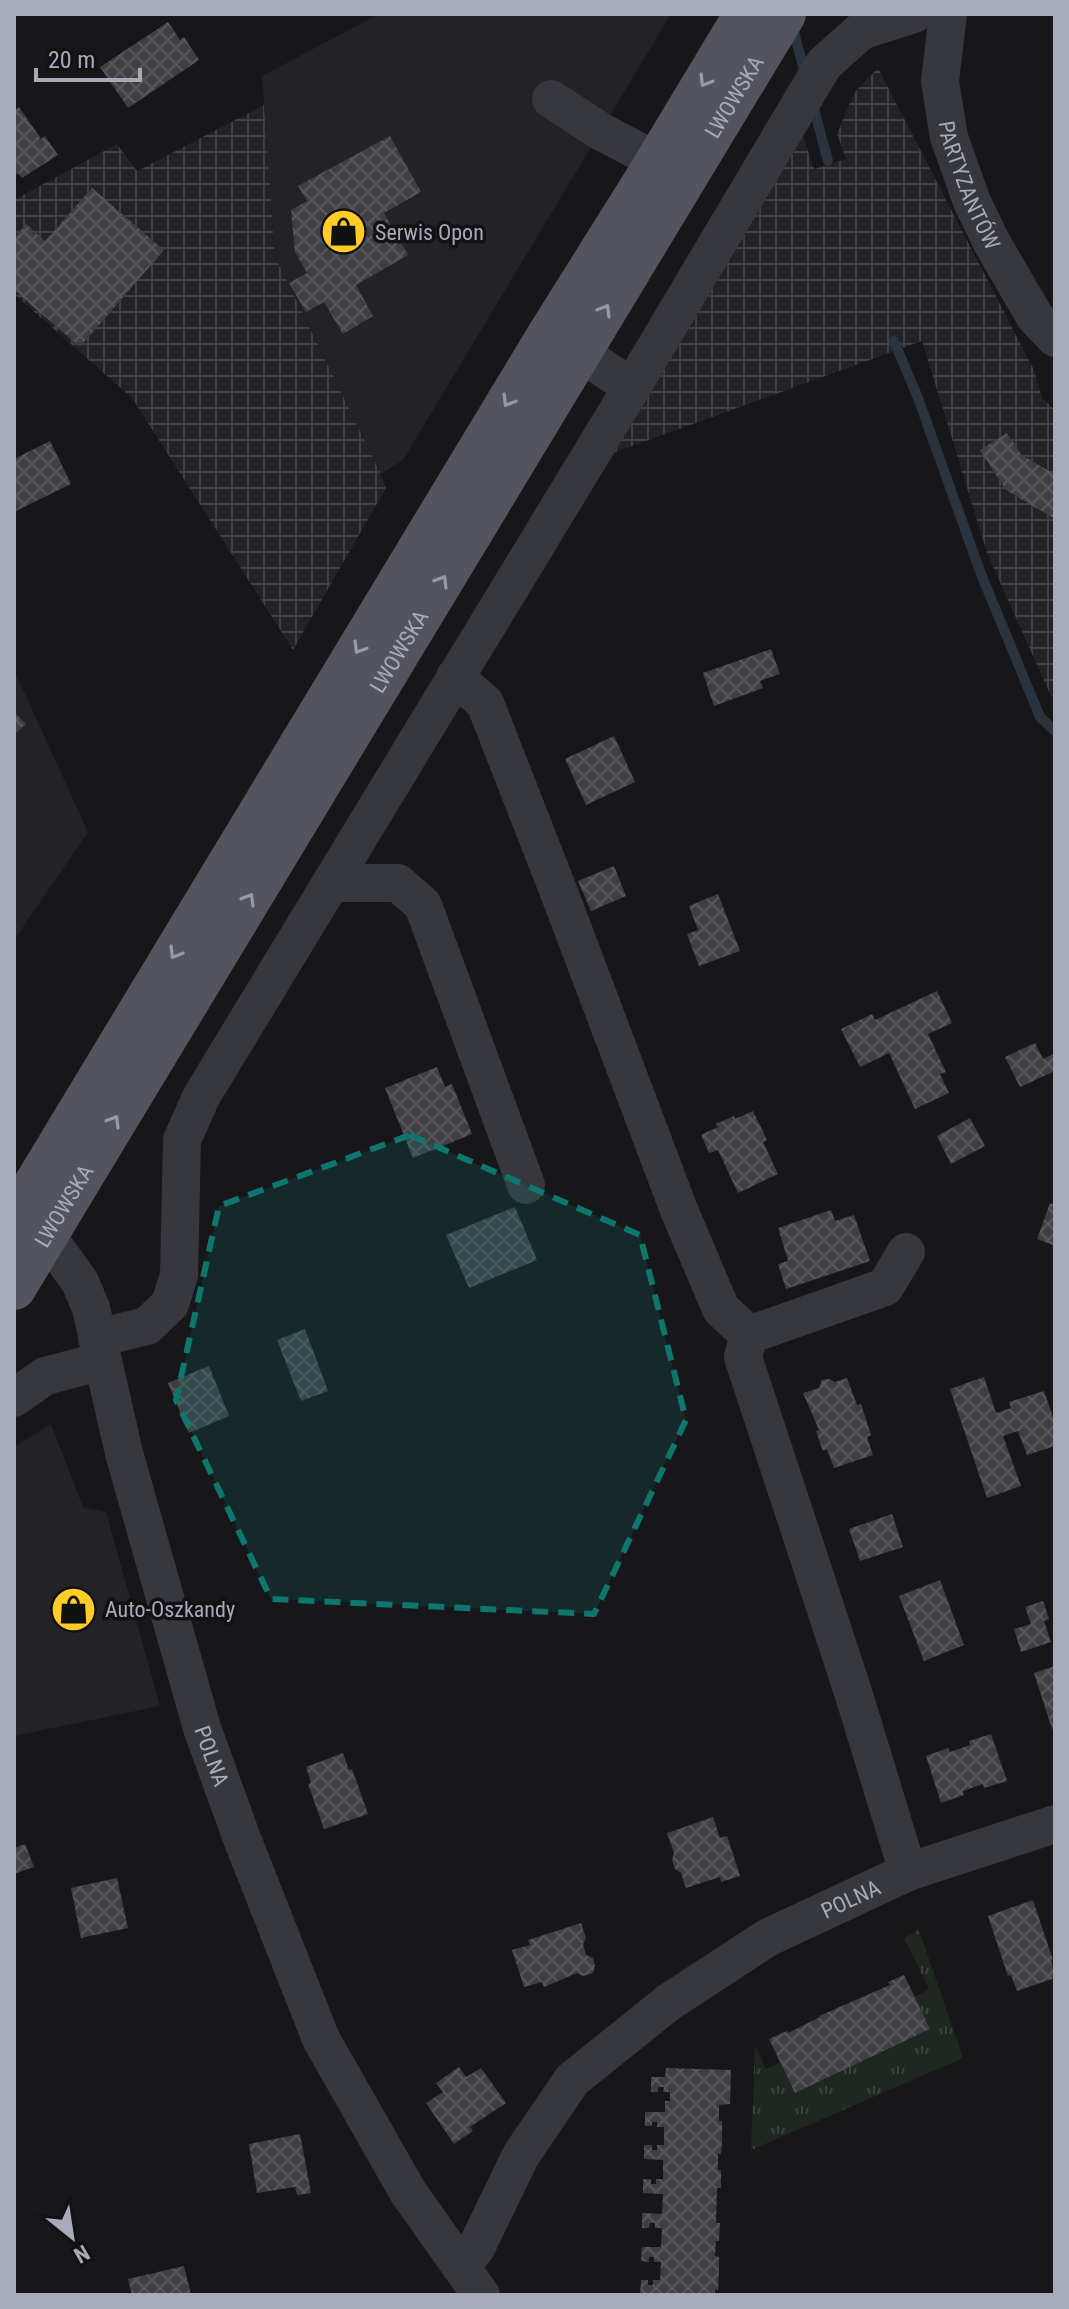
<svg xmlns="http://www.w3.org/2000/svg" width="1069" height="2309" font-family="'Roboto Condensed',sans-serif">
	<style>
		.built { fill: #232226 }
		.industrial { fill: url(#industrial-grid) }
		.grass { fill: url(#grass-tufts) }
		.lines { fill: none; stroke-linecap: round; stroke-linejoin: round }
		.stream { stroke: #2b343e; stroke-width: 10 }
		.building { fill: url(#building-cross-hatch) }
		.minor { stroke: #37373e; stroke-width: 38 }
		.major { stroke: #53545d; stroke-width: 44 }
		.oneway { stroke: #969aa7 }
		.marked { fill: #0f766e; fill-opacity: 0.2; stroke: #0f766e; stroke-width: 6; stroke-dasharray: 16 10; stroke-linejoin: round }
		.labels { text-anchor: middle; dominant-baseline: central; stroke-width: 7; stroke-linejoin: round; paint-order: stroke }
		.street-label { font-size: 22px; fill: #a7abb9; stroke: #121114 }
		.poi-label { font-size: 22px; fill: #a7abb9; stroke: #121114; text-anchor: start }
	</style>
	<defs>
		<pattern id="industrial-grid" width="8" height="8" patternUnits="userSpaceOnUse" patternTransform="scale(2)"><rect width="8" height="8" fill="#232226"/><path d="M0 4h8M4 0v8" fill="none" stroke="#403f43"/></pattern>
		<pattern id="grass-tufts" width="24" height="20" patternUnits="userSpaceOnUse" patternTransform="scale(2)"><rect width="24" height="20" fill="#1e2720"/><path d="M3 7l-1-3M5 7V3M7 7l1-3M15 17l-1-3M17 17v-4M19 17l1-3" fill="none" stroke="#3c443e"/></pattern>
		<pattern id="building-cross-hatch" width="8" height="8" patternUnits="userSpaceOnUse" patternTransform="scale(2)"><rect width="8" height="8" fill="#3e3e43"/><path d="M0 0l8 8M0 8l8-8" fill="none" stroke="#57575c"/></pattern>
	</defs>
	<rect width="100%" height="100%" fill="#171619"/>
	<g class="built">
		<path d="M379,14h292l-268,446 -22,14 -106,-217 -13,-181z"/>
		<path d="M14,670l74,162 -74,108z"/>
		<path d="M51,1424l32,83 23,5 54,194 -146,30v-289z"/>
	</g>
	<g class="industrial">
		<path d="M878,68l156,302 8,28 13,12v289l-5,-5 -63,-141 -65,-212 -312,113 192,-321 12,36 32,-10 -9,-25 17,-41z"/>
		<path d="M264,105l11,152 106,217 5,14 -93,162 -161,-252 -118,-104v-94l103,-56 20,27z"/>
	</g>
	<path class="grass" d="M919,1930l44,128 -212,92 4,-104 11,23 14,-7 15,31 135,-64 -15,-32 14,-8 -25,-51z"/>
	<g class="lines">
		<g class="stream">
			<path d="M792,24l13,50"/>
			<path d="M813,105l15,56"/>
			<path d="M894,341l24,57 63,176 59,143 15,14"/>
		</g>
	</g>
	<g class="building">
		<path d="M168,22l12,18 4,-3 15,23 -71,48 -28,-41z"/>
		<path d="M19,107l22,32 4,-3 13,19 -36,23 -4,-5 -4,3v-65z"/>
		<path d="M390,136l31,56 -37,21 24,42 -52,30 17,31 -30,18 -19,-32 -18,10 -17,-29 18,-10 -12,-21 -4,-42 16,-9 -9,-15z"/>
		<path d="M92,188l72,62 -84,97 -66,-57v-52l12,-14 19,17z"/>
		<path d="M1007,433l14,21 34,21v44l-49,-29 -26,-40z"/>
		<path d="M50,441l21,43 -57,28v-53z"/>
		<path d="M771,649l9,25 -20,7 3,7 -49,18 -11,-33z"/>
		<path d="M14,712l12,12 -12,11z"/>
		<path d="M614,736l21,46 -49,23 -21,-46z"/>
		<path d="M614,866l12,30 -35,15 -13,-30z"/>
		<path d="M718,894l22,57 -41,15 -12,-32 11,-4 -9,-24z"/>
		<path d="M937,991l15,32 -24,11 18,38 -6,2 9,19 -34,16 -26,-56 -29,14 -19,-38 31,-15 3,6z"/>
		<path d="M1035,1043l8,16 12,-6v18l-35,16 -15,-30z"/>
		<path d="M437,1067l8,20 7,-3 20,50 -59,24 -28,-70z"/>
		<path d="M753,1111l14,29 -4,2 15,32 -40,19 -20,-43 -9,3 -8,-18 17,-8 -2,-3 18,-8 1,3z"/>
		<path d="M970,1118l15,28 -34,18 -14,-28z"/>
		<path d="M1050,1203l5,2v41l-18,-7z"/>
		<path d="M515,1207l22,53 -68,28 -23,-53z"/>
		<path d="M831,1210l4,11 19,-6 16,46 -84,28 -8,-25 10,-3 -10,-33z"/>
		<path d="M305,1329l23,62 -27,10 -24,-61z"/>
		<path d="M209,1366l20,50 -40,17 -21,-50z"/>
		<path d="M984,1377l12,36 15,-5 -2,-6 35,-11 11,32v23l-28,9 -9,-24 -15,5 18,50 -34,12 -37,-109z"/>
		<path d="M847,1378l10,27 4,-1 10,31 -4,2 6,18 -39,13 -7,-19 -4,2 -7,-20 3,-1 -16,-37 16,-5 3,-8 7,-1 6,3z"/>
		<path d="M892,1514l11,33 -43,14 -11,-32z"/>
		<path d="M940,1580l24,65 -40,16 -25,-65z"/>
		<path d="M1043,1601l6,18 -5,2 7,21 -30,10 -7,-23 17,-5 -6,-17z"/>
		<path d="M1055,1666v62l-3,1 -18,-56z"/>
		<path d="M991,1734l16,47 -23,7 -1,-4 -20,7 1,4 -23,8 -15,-47 22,-8 2,4 20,-7 -1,-4z"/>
		<path d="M343,1753l6,17 3,-1 16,45 -44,15 -16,-45 3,-1 -5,-16z"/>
		<path d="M713,1817l7,21 7,-2 13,40 -19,6 -1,-5 -34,11 -5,-15 -6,-4 -3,-9 2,-7 -7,-20z"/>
		<path d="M25,1844l9,23 -20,7v-26z"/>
		<path d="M117,1878l11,50 -47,10 -10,-50z"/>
		<path d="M1033,1900l20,60 -2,1 4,17 -38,13 -6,-16 -3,1 -20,-60z"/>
		<path d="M581,1923l5,15 -3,6 3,11 7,3 2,8 -2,7 -10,3 -6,-3 -33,14 -2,-5 -18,5 -12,-37 18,-5 -2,-5z"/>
		<path d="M904,1975l26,54 -135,64 -26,-54 18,-8 1,2 32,-16 -1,-1 71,-31 -2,-3z"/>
		<path d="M459,2067l7,10 15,-9 25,35 -36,24 3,4 -19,13 -28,-41 17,-11 -7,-9z"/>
		<path d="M666,2068l65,2 -1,34 -11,1v16h3v18l-1,15h-3v16h3v18h-4l-1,35h4l-1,18h-3l-1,15 4,1v14l-1,19 -3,-1v6h-75l1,-15h7v5h5v-5h7l1,-18h-7v-5h-5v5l-8,-1 1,-14h19l1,-19h-7v-5h-5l-1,5h-7v-15l20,1 1,-20 -20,-1v-14h8v5h5v-5h7v-19l-19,-1v-14h8v5h5v-5h7v-18h-7v-5h-5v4h-7v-14h20v-11h5v-9h-7l1,-5h-6v5h-7v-15h14z"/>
		<path d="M300,2134l11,59 -14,2 -2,-8 -38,6 -8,-49z"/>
		<path d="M184,2266l7,29h-59l-4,-16z"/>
	</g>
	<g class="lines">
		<g class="minor">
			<path id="s1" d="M948,14l-8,67 9,56 23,65 20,41 43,74 20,21"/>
			<path d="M551,99l49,32 57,30"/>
			<path d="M580,353l52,34"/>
			<path d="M455,677l30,26 75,192 119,315 42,99 28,26"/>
			<path d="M331,883h67l25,22 103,280"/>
			<path id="s2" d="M25,1217l27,26 28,39 11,26 33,145 78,275 39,108 80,203 87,153 73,103"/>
			<path d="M906,1252l-21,35 -136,48 -6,22 110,335 55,180"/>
			<path d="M97,1338l50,-12 23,-22 9,-29 3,-135 19,-43 431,-710 192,-323 37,-33 53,-17"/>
			<path d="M14,1398l31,-22 58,-15"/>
			<path id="s3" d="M461,2267l15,-19 45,-93 51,-75 97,-78 98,-64 141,-66 147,-48"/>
		</g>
		<g class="major">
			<path d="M14,1220l535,-885 99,-158 98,-163"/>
			<path id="s4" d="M14,1288l770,-1274"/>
		</g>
	</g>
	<defs><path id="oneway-chevron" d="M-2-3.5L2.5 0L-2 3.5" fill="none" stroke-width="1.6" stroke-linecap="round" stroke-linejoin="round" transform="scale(2)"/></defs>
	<g class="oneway">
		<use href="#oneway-chevron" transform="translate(705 81) rotate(121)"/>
		<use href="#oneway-chevron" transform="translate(605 310) rotate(-59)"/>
		<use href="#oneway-chevron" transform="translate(508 401) rotate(121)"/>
		<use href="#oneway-chevron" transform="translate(442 581) rotate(-59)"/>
		<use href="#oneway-chevron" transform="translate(359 648) rotate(121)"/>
		<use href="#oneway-chevron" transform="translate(249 899) rotate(-59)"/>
		<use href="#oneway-chevron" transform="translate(175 953) rotate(121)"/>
		<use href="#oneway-chevron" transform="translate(114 1121) rotate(-59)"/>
	</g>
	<path class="marked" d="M410,1135l230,100 46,185 -92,194 -323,-15 -95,-199 43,-194z"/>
	<defs>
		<symbol id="shop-disc" viewBox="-11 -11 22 22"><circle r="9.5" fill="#ffcc28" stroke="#121114"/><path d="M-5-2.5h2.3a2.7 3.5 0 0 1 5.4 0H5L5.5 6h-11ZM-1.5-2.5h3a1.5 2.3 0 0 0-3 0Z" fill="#111"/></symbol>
	</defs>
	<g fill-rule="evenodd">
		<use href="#shop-disc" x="318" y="206" width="51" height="51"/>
		<use href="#shop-disc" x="48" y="1584" width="51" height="51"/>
	</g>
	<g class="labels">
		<g class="street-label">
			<text stroke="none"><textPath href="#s4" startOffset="1392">LWOWSKA</textPath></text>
			<text stroke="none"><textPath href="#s1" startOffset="176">PARTYZANTÓW</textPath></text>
			<text stroke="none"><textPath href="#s4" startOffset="744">LWOWSKA</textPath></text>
			<text stroke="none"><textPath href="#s4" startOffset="96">LWOWSKA</textPath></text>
			<text stroke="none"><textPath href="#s2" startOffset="578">POLNA</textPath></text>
			<text stroke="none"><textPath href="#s3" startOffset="552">POLNA</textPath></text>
		</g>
		<g class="poi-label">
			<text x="375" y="232">Serwis Opon</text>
			<text x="105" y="1609">Auto-Oszkandy</text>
		</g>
	</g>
	<rect width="1069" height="2309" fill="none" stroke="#a7abb9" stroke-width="32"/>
	<g transform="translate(72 2237) rotate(150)" stroke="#121114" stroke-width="6" paint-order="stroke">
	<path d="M0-6L14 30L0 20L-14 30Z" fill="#a7abb9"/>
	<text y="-12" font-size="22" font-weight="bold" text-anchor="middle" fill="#a7abb9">N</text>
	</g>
	<path d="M36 68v12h104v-12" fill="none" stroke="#a7abb9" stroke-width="4"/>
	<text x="48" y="68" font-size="24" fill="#a7abb9" stroke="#121114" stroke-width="6" paint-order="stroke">20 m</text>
</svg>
